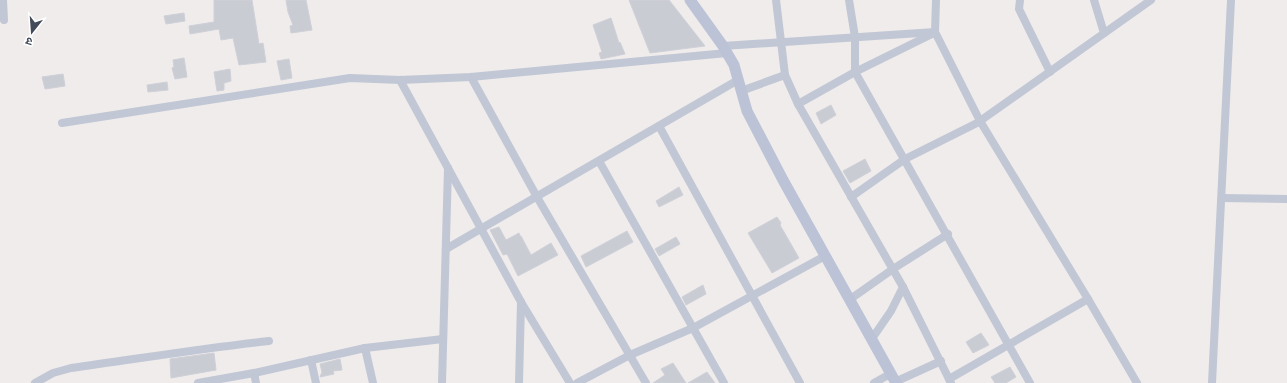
<svg xmlns="http://www.w3.org/2000/svg" width="1287" height="383" font-family="'Noto Sans','Noto Sans Devanagari',sans-serif">
	<style>
		.building { fill: #caccd4; stroke: #cfd0d8 }
		.lines { fill: none; stroke-linecap: round; stroke-linejoin: round }
		.street { stroke: #c1c7d4; stroke-width: 8 }
		.secondary { stroke: #bcc3d6; stroke-width: 11 }
	</style>
	<rect width="100%" height="100%" fill="#efeceb"/>
	<g class="building">
		<path d="M214,0h38l7,44 4,-1 3,19 -27,3 -6,-27 -12,2 -2,-11 -29,5 -1,-8 25,-4z"/>
		<path d="M286,0h20l6,30 -21,3 -1,-7 3,-1 -5,-13z"/>
		<path d="M629,0h40l36,46 -55,7z"/>
		<path d="M184,13l1,8 -19,3 -2,-8z"/>
		<path d="M611,18l8,25 1,-1 5,12 -24,5 -2,-6 3,-1 -9,-27z"/>
		<path d="M184,58l3,19 -12,2 -3,-11 2,-1 -1,-7z"/>
		<path d="M289,59l3,19 -11,2 -4,-19z"/>
		<path d="M230,69l1,12 -7,2v7l-7,1 -3,-19z"/>
		<path d="M63,74l2,12 -20,3 -3,-12z"/>
		<path d="M167,82l1,8 -20,2 -1,-7z"/>
		<path d="M831,105l5,10 -15,9 -5,-11z"/>
		<path d="M865,159l6,12 -21,12 -7,-12z"/>
		<path d="M679,187l4,8 -24,12 -3,-6z"/>
		<path d="M777,217l4,6 -1,2 19,33 -27,15 -24,-40z"/>
		<path d="M499,227l7,13 13,-7 1,3h1l10,19 20,-12 7,12 -40,21 -11,-22 -4,1 -13,-25z"/>
		<path d="M627,231l6,11 -47,25 -5,-11z"/>
		<path d="M676,237l4,7 -21,12 -4,-7z"/>
		<path d="M703,285l3,9 -20,11 -4,-8z"/>
		<path d="M981,333l8,12 -16,8 -7,-11z"/>
		<path d="M214,353l2,17 -45,8 -1,-19z"/>
		<path d="M340,359l2,11 -9,1 1,3 -14,3 2,-5 -2,-8z"/>
		<path d="M673,363l13,20h-33l12,-8 -4,-6z"/>
		<path d="M1010,367l6,10 -10,6h-11l-4,-6z"/>
		<path d="M707,372l8,11h-27z"/>
	</g>
	<g class="lines">
		<g class="street">
			<path d="M3,0l1,20"/>
			<path d="M776,0l9,75 13,29 105,183 48,96"/>
			<path d="M849,0l6,37v35l175,311"/>
			<path d="M936,0l-1,32 45,89 108,178 49,84"/>
			<path d="M1020,0l-1,9 31,63"/>
			<path d="M1094,0l10,33"/>
			<path d="M723,46l212,-14"/>
			<path d="M471,77l66,120 109,186"/>
			<path d="M400,80l121,222 49,81"/>
			<path d="M741,91l44,-16"/>
			<path d="M798,104l57,-32 77,-38"/>
			<path d="M62,123l288,-45 50,2 71,-3 256,-24"/>
			<path d="M659,126l141,257"/>
			<path d="M599,161l125,222"/>
			<path d="M851,197l54,-38 74,-37 1,-1 171,-121"/>
			<path d="M1222,198l65,1"/>
			<path d="M446,249l292,-169"/>
			<path d="M849,300l44,-31 55,-35"/>
			<path d="M871,340l20,-29 12,-24"/>
			<path d="M365,348l8,35"/>
			<path d="M311,360l5,23"/>
			<path d="M254,373l2,10"/>
			<path d="M949,379l139,-80"/>
			<path d="M895,382l46,-21"/>
			<path d="M35,383l18,-10 18,-5c66,-9 132,-20 198,-27"/>
			<path d="M198,383l56,-10 111,-25 78,-9"/>
			<path d="M442,383l6,-215"/>
			<path d="M519,383l2,-81"/>
			<path d="M577,383l53,-28 63,-27 132,-72"/>
			<path d="M874,383l16,-9"/>
			<path d="M1212,383l19,-383"/>
		</g>
		<path class="secondary" d="M690,0l33,46 11,19 13,46 36,69 113,203"/>
	</g>
	<g transform="translate(32 32) rotate(197)" stroke="#ffffff" stroke-width="3" paint-order="stroke">
	<path d="M0-3L7 15L0 10L-7 15Z" fill="#434a5a"/>
	<text y="-6" font-size="11" font-weight="bold" text-anchor="middle" fill="#434a5a">उ</text>
	</g>
</svg>
